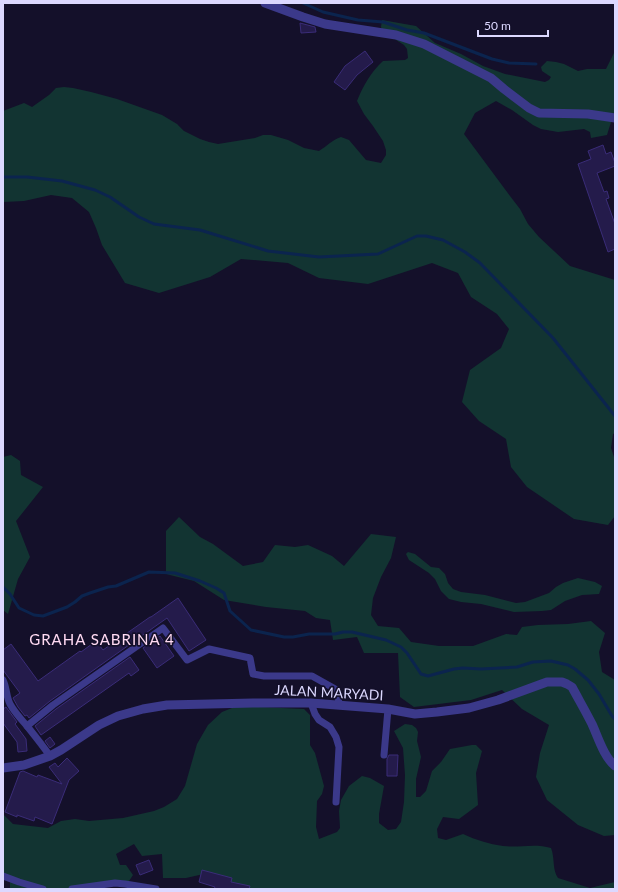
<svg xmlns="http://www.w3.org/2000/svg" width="618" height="892" font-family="Lato,sans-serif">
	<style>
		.green { fill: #123432 }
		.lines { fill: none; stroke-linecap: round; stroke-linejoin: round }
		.stream { stroke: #0b244e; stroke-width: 3 }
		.building { fill: #241b4b; stroke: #3a2c78 }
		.minor { stroke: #3b398a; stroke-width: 7 }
		.tertiary { stroke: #3b398a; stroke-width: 9 }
		.labels { text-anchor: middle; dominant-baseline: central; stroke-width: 3.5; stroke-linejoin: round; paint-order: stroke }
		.street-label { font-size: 14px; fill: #dcd8ff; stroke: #14102a }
		.neighbourhood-label { font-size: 15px; letter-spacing: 1px; fill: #ffdaf2; stroke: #14102a }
	</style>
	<rect width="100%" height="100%" fill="#14102a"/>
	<g class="green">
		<path d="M382,20l34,6 19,17 26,11 22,12 22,8 40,8 4,-2 2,-3 -9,-6 -1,-4 6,-6 9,1 8,2 14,7 9,-2h19l9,-18v58l-8,26 -16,3 -1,-6 -6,-3 -26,3 -17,-3 -8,-4 -21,-15 -16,-9 -21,12 -11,21 46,62 10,13 8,15 11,13 31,29 45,14v153l-2,1 -2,14 4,12v56l-7,9 -34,-6 -47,-32 -16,-20 -5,-28 -27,-18 -17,-19 8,-32 31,-22 8,-19 -12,-15 -26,-17 -13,-24 -26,-10 -64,21 -49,-6 -31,-15 -47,-4 -31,18 -51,16 -34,-10 -23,-38 -6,-17 -7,-16 -17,-14 -21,-3 -27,6 -21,1v-91l21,-8 8,4 17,-12 7,-7 8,-1 9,1 18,4 26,7 45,16 15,9 7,7 16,8 9,3 9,2 37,-6 8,-3h8l17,5 16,8 15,3c8,-5 13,-11 22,-14l8,3 17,20 15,3 5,-8v-5l-3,-9 -10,-15 -9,-12 -7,-13c6,-15 14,-29 26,-40l22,-1 3,-2 -1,-9 -3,-4 -22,-14 -1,-4z"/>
		<path d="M11,455l9,6 1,14 22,12 -27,34 14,36 -12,22 -10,35 -5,-4v-153z"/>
		<path d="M179,517l21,20 13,7 30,22 20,-4 12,-17 20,2 13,-2 24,11 12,10 27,-32 25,3 -5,21 -10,19 -8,21 -2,17 7,11 21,2 12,14 28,4h34l33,-12 11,1 5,-8 16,-2 30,-1 23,-3 14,12 -6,19 3,20 13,8v155l-11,1 -26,-11 -31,-25 -11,-23 4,-24 9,-28 -27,-16 -20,-19 -31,10 -57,7 -14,-10 -2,-44h-34l-7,-16 -24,3 -3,-20 -14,-2 -11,-7 -39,-4 -42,-7 -30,-19 -28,-7v-43z"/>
		<path d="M408,552l7,2 16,13 8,1 6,6 3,9 5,6 8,3 24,3 31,8 9,-1 24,-9 7,-6 7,-4 15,-5 17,4 7,4 -3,8 -17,1 -17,6 -14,9 -9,1 -28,1 -33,-8 -20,-2 -12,-3 -8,-8 -6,-12 -6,-6 -20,-13 -3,-6z"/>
		<path d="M237,706l67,3 6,6v30l5,8 9,33 -2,8 -5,7 -1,26 3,12 18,-7 3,-4 -1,-17 2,-11 8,-14 13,-10 8,2 14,8 -5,28v9l9,7 8,-1 5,-7 3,-20 1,-27 -2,-27 -9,-17 11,-7 7,1 4,3 2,4 -1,9 4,16 -5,22v18h4l6,-6 6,-20 9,-9 9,-13 22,-4h4l6,6 -6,22 2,32 -19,14 -16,-2 -6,12 1,9 8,2 17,-6c13,6 26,10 40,12 16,2 32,-3 48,2 4,10 1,22 7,30l32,10 25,-6v7h-366l-41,-16 -22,5h-23l-1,-24 -20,2 -8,-12 -18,10 4,11h6l7,10 -4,6 -26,5 -38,3h-55v-8l-7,-3v-64l10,10 35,4 13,-7 14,-2 14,2 34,-3 31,-7 10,-4 13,-8 8,-13 12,-42 11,-19 14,-13z"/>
	</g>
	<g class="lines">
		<g class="stream">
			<path d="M303,3l20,9 35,8 25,2 24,8 17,3 68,26 17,4 27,1"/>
			<path d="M3,177h24l35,4 33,9 15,7 29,20 15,7 46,6 68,21 51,6 59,-3 39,-18h9l17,4 22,12 15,11 73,75 62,78"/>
			<path d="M3,587l7,7 9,14 15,7 9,1 24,-9 8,-5 7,-6 8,-3 18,-6 8,-1 33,-14 26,1 25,8 16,7 8,5 6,18 21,19 33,7h9l16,-3h26l8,-2h9l34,8 15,7 6,6 14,21 7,2 26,-7 9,-1 18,1 36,-2 16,-5 18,-1 17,4 7,4 13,11 11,14 13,22 3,3"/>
		</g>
	</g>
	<g class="building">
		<path d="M300,23l15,4 1,5 -15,1z"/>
		<path d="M365,51l8,11 -16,13 -12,15 -11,-8 11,-16z"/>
		<path d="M603,145l3,9 5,-2 4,11v3l-18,7 7,19 3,-1 2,7 -3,1 9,25v25l-7,3 -30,-88 13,-5 -3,-8z"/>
		<path d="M178,598l28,42 -17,11 -22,-33 -117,83 -21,17 -2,-3 -2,1 -7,-9 -5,-9 7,-5 -17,-23v-20l8,-6 27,37 42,-30 1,1 15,-11 7,9 47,-33h1z"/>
		<path d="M160,636l14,20 -17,12 -14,-20z"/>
		<path d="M130,657l9,13 -8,6 -2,-3 -88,62 -6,-9 21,-17z"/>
		<path d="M6,707l11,15 -2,2 11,15 1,12 -9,1 -1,-10 -14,-19v-14z"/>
		<path d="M50,737l5,7 -5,4 -5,-7z"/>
		<path d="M389,755h9l-1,21h-10v-17z"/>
		<path d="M67,758l12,13 -10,9 -17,44 -17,-7 -1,4 -17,-6v2l-12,-5 15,-40 3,-1 14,6 1,-2 24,9 -13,-17 6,-4 3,4z"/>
		<path d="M149,860l4,10 -13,5 -4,-10z"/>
		<path d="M202,870l30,8 -1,4 19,4 -1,3h-35l1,-2 -16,-5z"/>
	</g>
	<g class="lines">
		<g class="minor">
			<path d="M3,680c4,8 3,16 7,24 5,9 11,15 17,22 8,10 16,20 23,30"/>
			<path d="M311,703l4,11 4,6 11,7 6,10 3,10 -3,55"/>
			<path d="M27,726l26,-21 110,-77 24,32 22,-11 41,9 3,16 11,2h48l25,14 2,14v1"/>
			<path d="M384,755l4,-46"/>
			<path d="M3,876l16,6 24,7"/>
			<path d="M72,889l43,-6 10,1 31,5"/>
		</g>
		<g class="tertiary">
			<path d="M265,3l38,14 22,7 71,11 28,9 67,34 13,11 25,19 10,5 49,1 27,4"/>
			<path d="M3,768l21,-3 26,-9 11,-6 38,-25 19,-9 25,-7 24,-4 86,-2h58l77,6 27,5 22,-2 32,-4 29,-8 49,-18h15l5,2 5,3c7,13 14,25 20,37 6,13 12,33 23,42"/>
		</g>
	</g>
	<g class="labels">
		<g class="street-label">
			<text transform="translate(329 692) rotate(3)">JALAN MARYADI</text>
		</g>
		<g class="neighbourhood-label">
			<text x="102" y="639">GRAHA SABRINA 4</text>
		</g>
	</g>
	<rect width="618" height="892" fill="none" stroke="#dcd8ff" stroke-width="8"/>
	<path d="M478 30v6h70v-6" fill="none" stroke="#dcd8ff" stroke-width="2"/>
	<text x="484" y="30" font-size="12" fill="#dcd8ff" stroke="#14102a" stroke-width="3" paint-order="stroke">50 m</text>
</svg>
